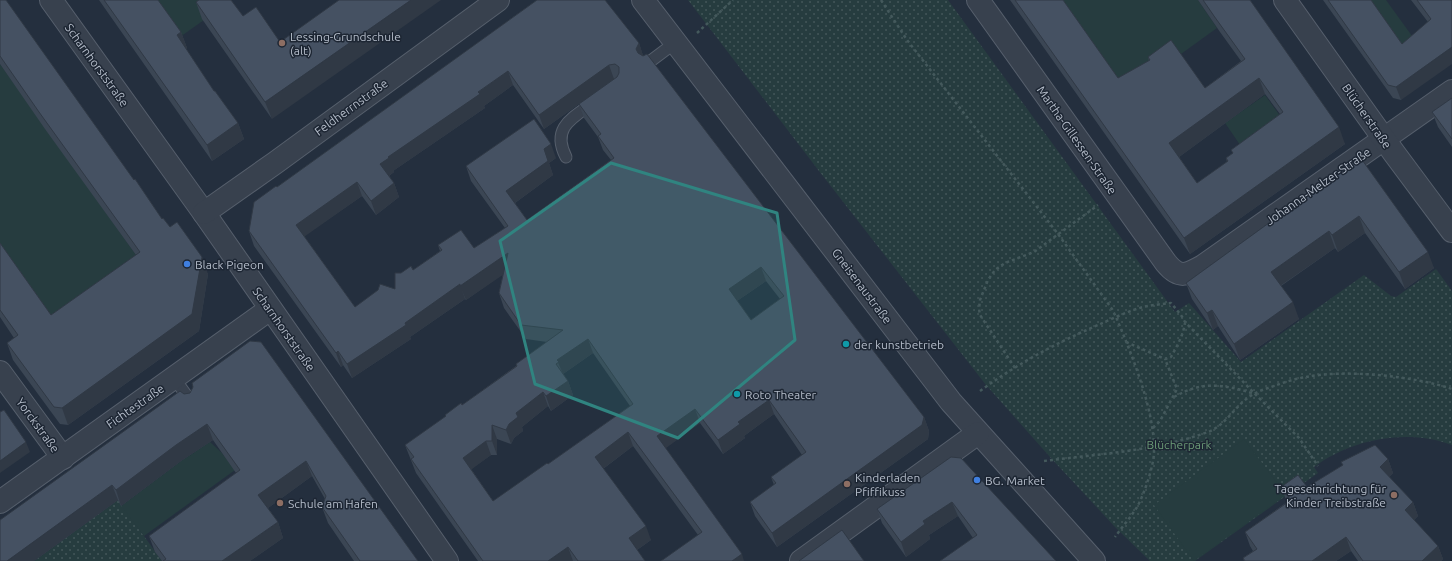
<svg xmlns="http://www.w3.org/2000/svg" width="1452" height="561" font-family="Ubuntu,sans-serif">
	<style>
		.grass { fill: url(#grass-dots) }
		.garden { fill: #263c3f }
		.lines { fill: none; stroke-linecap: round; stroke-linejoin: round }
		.service-casing { stroke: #565f6c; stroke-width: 13 }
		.minor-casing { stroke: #565f6c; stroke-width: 24 }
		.path { stroke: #44595c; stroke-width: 2.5; stroke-dasharray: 3 3; stroke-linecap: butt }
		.service { stroke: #38414e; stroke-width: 11 }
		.minor { stroke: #38414e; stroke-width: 22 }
		.wall { fill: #3b4654; fill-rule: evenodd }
		.shaded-wall { fill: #303945 }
		.building { fill: #455162; stroke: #303945; fill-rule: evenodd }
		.marked { fill: #308480; fill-opacity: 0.2; stroke: #308480; stroke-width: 3; stroke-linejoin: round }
		.education-dot { fill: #8d6e63; stroke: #1d2633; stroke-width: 1.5 }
		.shop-dot { fill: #3f7fe0; stroke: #1d2633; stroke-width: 1.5 }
		.culture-dot { fill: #0f9aa8; stroke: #1d2633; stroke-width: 1.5 }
		.labels { text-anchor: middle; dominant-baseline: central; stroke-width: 3; stroke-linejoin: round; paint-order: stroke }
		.poi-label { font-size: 12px; fill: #b4bcc9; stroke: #1d2633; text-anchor: start }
		.street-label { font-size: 12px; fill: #b4bcc9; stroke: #1d2633 }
		.park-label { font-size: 12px; fill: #6b9a76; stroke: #1d2633 }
	</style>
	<defs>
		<pattern id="grass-dots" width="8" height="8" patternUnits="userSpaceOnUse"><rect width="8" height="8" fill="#263c3f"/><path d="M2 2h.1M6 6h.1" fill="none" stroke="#435659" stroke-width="1.8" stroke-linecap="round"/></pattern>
	</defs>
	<rect width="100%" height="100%" fill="#242f3e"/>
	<g class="grass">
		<path d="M688,0h260l227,312 14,-9 52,59 123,-87 27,21 5,1 40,-28 16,22v154c-44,-17 -101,-6 -138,22l4,6 -123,88h-45l-35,-34 -65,-70 -64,-72 -167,-214z"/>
		<path d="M118,500l44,61h-128z"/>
	</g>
	<g class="garden">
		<path d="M154,0h72l2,3 -48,34z"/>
		<path d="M1058,0h140l19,28 -90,65z"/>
		<path d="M1366,0h20l34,47 -18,11z"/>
		<path d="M0,64l146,205 -89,62 -57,-80z"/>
		<path d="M1265,95l29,40 -45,23 -24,-35z"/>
		<path d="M1244,439l42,56 -92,66 -40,-56z"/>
		<path d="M210,442l12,11 13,17 -91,66 -23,-30 60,-45z"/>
	</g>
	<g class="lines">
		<defs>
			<g id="service">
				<path d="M648,63l28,-21"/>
				<path d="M566,157c-15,-29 6,-39 27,-54"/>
				<path d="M174,378l18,25"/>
			</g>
			<g id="minor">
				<path d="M51,0l153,213 243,348"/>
				<path d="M643,0l308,402 143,159"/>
				<path d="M978,0l188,263c13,16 21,12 37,3l249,-175"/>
				<path d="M1285,0l109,153 58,78"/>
				<path d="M204,213l71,-50 223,-163"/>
				<path d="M0,372l63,86"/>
				<path d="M0,502l270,-193"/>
				<path d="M801,561l177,-128"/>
			</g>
		</defs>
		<use href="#service" class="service-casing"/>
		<use href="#minor" class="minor-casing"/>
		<g class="path">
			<path d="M881,0l26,40 151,194 54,75 4,8c16,38 39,94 38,135 0,13 -10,43 -17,55 -6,10 -15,20 -22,30"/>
			<path d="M697,33l36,-33"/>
			<path d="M1126,342l39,17 6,-2c6,-11 12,-21 14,-34"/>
			<path d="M1015,368l-35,-53 -1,-6 1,-9 8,-20 7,-10 10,-7 29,-11 64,-47"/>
			<path d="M980,391c37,-27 76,-48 118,-66 14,-6 30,-14 45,-18 9,-2 19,-3 28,-4l10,12 4,7 69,71 45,45 19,28"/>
			<path d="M1174,397c28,-16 48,-13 78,-4"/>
			<path d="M1153,428l7,-7 17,-32 -12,-30"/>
			<path d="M1044,461c55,-7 111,-10 164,-29 19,-7 28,-29 46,-38 5,-3 11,-5 17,-7 11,-4 23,-8 35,-10 39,-8 108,-1 146,12"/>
		</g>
		<use href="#service" class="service"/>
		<use href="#minor" class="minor"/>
	</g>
	<g class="wall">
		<path d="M0,0l162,219 8,8 38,47 -9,57 -131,94 -8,-1 -47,-64 -6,-17 7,-5 -14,-21v-74l51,72 85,-60 -91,-126 -45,-65z"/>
		<path d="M99,0h59l23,32 6,16 -1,1 28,42 24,32 6,16 -32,22z"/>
		<path d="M537,0l102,43 4,13 281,361 5,14 -1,8 -151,108 -22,-31 -5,-14 24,-17 -3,-8 31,-22 -28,-41 -30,22 1,2 -22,16 -23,-31 -35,25 77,106 -44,-19 -65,-89 -30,23 48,71 -14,10 8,11h-167l-62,-88 -11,-28 41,-28 -1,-2 17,-10 54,-39v-2l31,-22 -21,-3 -22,-31 -5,-15 4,-19 -37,26 -1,-1 -55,38 1,2 -59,39 -9,-13 -2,2 -87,-121 -5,-15 28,-44zM513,85l31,44 35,-25 5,14 14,19 5,13 8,10 -84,60 -12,-17 38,-28 -4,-12 7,-5 -90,8 5,15 34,47 -31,20 -36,-3 2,6 -27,19 -12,3 -6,16 -40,18 -51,-71 58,-40 14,19 23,-18 -5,-14 -5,-7 5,-4 -1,-1 92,-63 -1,-2zM766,281l14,18 -29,21 -14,-19zM593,353l37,53 -82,58 -55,37 -22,-32 20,-14h6v-16l14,5 3,-6 9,-7 -1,-4 26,-21 3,5 22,-16 -5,-14 -5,-7z"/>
		<path d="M1010,0h53l55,78 31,-17 -1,-4 57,31 36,-27 -21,-29 -22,-32h52l95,144 -155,110zM1265,94l15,20 -49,36 2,3 -7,5 1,4 -30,21 -18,-26z"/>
		<path d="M1323,0h48l31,44 26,-22 -17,-22h41l-51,100 -8,-2z"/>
		<path d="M196,2l47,14 29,103 -70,-100z"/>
		<path d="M1452,98v49l-14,-20 -6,-15z"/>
		<path d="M1360,157l74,111 -29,21 -40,-56 -27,19 -3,-4 -54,38 18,33 -59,41 -22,-34 -5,4 -21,-31 -6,-16z"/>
		<path d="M250,341l168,220h-64l-26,-38 -6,-16 3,-8 -13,-23 -44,32 10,14 5,16 -33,23h-88l-7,-9 -6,-16 87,-63 -23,-33 -32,21 -60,45 -3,-6 -84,61 150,-167 6,-1z"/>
		<path d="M951,457l105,104 -83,-23 -15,-22 -29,19 1,4 -24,18 -24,-34 -5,-14z"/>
		<path d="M1388,459l5,14 -4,4 24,25 5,14 -4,4 24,26 5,13 -2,2h-83l-7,-10 -15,10h-92l-1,-3 10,-7 -3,-5 -5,-14 42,-30 -6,-15h26l36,-22 -2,-3z"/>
	</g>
	<g class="shaded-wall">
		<path d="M411,0h30l-169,119 -7,-17z"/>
		<path d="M181,32l6,16 -4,3 -6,-16z"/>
		<path d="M639,43l5,15 -3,5 -5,-14z"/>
		<path d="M1452,47v17l-51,36 -5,-13z"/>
		<path d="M609,65l5,14 -70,50 -5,-14z"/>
		<path d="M508,71l5,14 -29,21 1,2 -92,63 1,1 -8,6 -6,-14 8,-7z"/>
		<path d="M1259,78l6,16 -90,66 -6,-17z"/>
		<path d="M238,123l6,16 -32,22 -5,-16z"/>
		<path d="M1339,127l6,17 -155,110 -6,-16z"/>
		<path d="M551,144l5,14 -7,5 4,12 -41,30 -6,-14 38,-42z"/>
		<path d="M357,182l5,14 -61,43 -5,-14z"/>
		<path d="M394,183l5,14 -23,18 -5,-14z"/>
		<path d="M1359,216l6,17 -27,19 -6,-17z"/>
		<path d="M1329,231l6,17 -58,40 -6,-16z"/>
		<path d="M1428,252l6,16 -29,21 -6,-17z"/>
		<path d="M508,253l5,15 -47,32 -6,-14z"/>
		<path d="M202,257l6,17 -9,57 -131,94 -6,-17z"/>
		<path d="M761,267l5,14 -32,22 -5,-14z"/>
		<path d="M460,284l5,15 -55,38 1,2 -59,39 -5,-14z"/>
		<path d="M1293,302l6,17 -59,41 -6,-16z"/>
		<path d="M1212,310l6,16 -5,4 -6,-17z"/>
		<path d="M588,339l5,14 -30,21 -6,-14z"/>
		<path d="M338,351l5,14 -2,2 -5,-14z"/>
		<path d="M568,381l5,14 -22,16 -5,-15z"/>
		<path d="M543,392l5,14 -26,21 1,4 -9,7 -3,6 -5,-14 3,-6 7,-11z"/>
		<path d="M769,400l5,14 -30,22 1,2 -22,16 -5,-14 20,-18z"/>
		<path d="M695,409l5,14 -38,28 -5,-15z"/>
		<path d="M924,417l5,14 -1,8 -151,108 -5,-14z"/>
		<path d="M207,424l6,16 -32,21 -60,45 -5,-16 60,-45z"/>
		<path d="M492,425l5,14v16l-5,-14z"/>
		<path d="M628,432l5,14 -33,25 -5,-14z"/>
		<path d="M486,441l5,14 -23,17 -5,-14z"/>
		<path d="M26,442l4,10 -30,21v-12z"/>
		<path d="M1388,459l5,14 -8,8 -5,-14z"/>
		<path d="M306,461l6,15 -48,35 -6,-16z"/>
		<path d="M112,485l6,15 -84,61h-27z"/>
		<path d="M952,502l6,14 -29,19 1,4 -24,18 -5,-15 22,-21z"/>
		<path d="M1413,502l5,14 -8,8 -5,-14z"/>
		<path d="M278,522l5,16 -33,23h-28z"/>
		<path d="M646,526l5,14 -17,12 -5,-14z"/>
		<path d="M1346,537l5,14 -15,10h-24z"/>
		<path d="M1438,546l5,13 -2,2h-19z"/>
		<path d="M568,547l5,14h-25z"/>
		<path d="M742,554l2,7h-12z"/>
	</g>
	<g class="building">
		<path d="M0,0h6l128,180 1,-1 27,40 1,-1 7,9 7,-5 25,35 -10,57 -130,94 -8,-1 -47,-64 11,-8 -18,-25v-67l51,72 89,-63 -101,-140 -39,-56z"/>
		<path d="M104,0h54l23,32 -4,3 37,56h1l23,32 -31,22z"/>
		<path d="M199,0h32l12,16 13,-9 24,35 59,-42h72l-146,102 -69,-100z"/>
		<path d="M537,0h68l34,43 -3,6 2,4 5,3 4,-2 277,363 -2,8 -150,108 -22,-31 26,-19 -5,-6 35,-25 -37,-52 -31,22 2,2 -22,16 -23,-31 -38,27 85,118 -10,7h-71l41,-29 -74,-100 -33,25 51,69 -17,12 16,23h-67l-10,-14 -20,14h-65l-72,-102 3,-2 -9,-12 41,-29 -1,-1 16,-12 1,2 55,-39 -1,-2 47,-34 -42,-5 -22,-32 9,-40 -48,33v-2l-55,39 1,2 -59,39 -9,-13 -2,2 -87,-122 5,-29 22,-16 1,1zM615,64l4,3v6l-2,4 -38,27 22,30 -3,2 16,22 -87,62 -21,-29 42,-30 -4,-12 7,-5 -17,-25 -68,47 42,60 -34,22 -13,-18 -23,15 4,5 -29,20 -2,-4 -10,7h-6v16l-15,-5 -2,6 -23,17 -59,-82 61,-43 14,19 23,-18 -14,-19 9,-6 -1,-1 92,-63 -2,-2 30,-21 31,44 70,-50zM761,267l23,29 -33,24 -22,-31zM588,339l45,65 -85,60 -1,-1 -54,38 -30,-43 23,-17h6v-16l14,5 3,-6 9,-7 -2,-4 27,-21 3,4 22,-15 -12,-17 3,-2 -2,-2z"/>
		<path d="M1015,0h48l55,78 32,-18 -2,-3 23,-17 34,48 40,-29 -31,-43 -11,-16h47l89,127 -155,111zM1259,78l24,34 -52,38 2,3 -7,5 2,3 -31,22 -28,-40z"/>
		<path d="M1328,0h43l31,44 29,-25 -14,-19h35v47l-56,40 -8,-2z"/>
		<path d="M1452,98v41l-20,-27z"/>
		<path d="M1360,157l68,95 -29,20 -40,-56 -27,19 -3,-4 -58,41 22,30 -59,42 -22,-34 -5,3 -21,-30z"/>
		<path d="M250,341l11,1 157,219h-58l-38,-54 4,-11 -20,-35 -48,34 20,27 -56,39h-59l3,-2 -17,-23 91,-66 -33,-46 -31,21 -60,45 -4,-5 -105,76h-7v-41l180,-129 4,3 6,-1 3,-6 -1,-4z"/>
		<path d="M4,410l22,32 -26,19v-49z"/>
		<path d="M1375,445l13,14 -8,8 33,35 -8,8 33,36 -16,15h-59l-17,-24 -34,24h-67l-2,-3 14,-9 -12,-17 46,-32 -10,-13 17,-12 9,12 36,-22 -2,-3z"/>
		<path d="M951,457l10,1 95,103h-116l37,-26 -25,-33 -29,19 2,3 -24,18 -24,-33z"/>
		<path d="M842,530l22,31h-65z"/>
	</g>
	<path class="marked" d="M611,163l166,50 18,127 -117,98 -143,-54 -35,-143z"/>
	<g class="education-dot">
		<circle cx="282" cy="43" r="4"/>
		<circle cx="847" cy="484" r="4"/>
		<circle cx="1394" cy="495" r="4"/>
		<circle cx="280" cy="503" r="4"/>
	</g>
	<g class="shop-dot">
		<circle cx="187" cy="264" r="4"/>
		<circle cx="977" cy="480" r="4"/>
	</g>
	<g class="culture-dot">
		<circle cx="846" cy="344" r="4"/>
		<circle cx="737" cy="394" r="4"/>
	</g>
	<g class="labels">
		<g class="poi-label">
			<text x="290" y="36">Lessing-Grundschule<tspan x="290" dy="14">(alt)</tspan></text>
			<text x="195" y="264">Black Pigeon</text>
			<text x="854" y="344">der kunstbetrieb</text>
			<text x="745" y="394">Roto Theater</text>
			<text x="855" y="477">Kinderladen<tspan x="855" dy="14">Pfiffikuss</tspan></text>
			<text x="985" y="480">BG. Market</text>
			<text x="1386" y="488" text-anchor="end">Tageseinrichtung für<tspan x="1386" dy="14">Kinder Treibstraße</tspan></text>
			<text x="288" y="503">Schule am Hafen</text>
		</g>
		<g class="street-label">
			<text transform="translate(97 65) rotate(54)">Scharnhorststraße</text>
			<text transform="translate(351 107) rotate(-36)">Feldherrnstraße</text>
			<text transform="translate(1367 116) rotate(55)">Blücherstraße</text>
			<text transform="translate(1077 140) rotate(55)">Martha-Gillessen-Straße</text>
			<text transform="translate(1318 186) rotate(-35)">Johanna-Melzer-Straße</text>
			<text transform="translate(862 286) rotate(53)">Gneisenaustraße</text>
			<text transform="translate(284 329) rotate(55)">Scharnhorststraße</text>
			<text transform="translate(135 406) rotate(-35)">Fichtestraße</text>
			<text transform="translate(38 425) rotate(54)">Yorckstraße</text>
		</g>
		<g class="park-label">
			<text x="1179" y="444">Blücherpark</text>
		</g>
	</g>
</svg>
